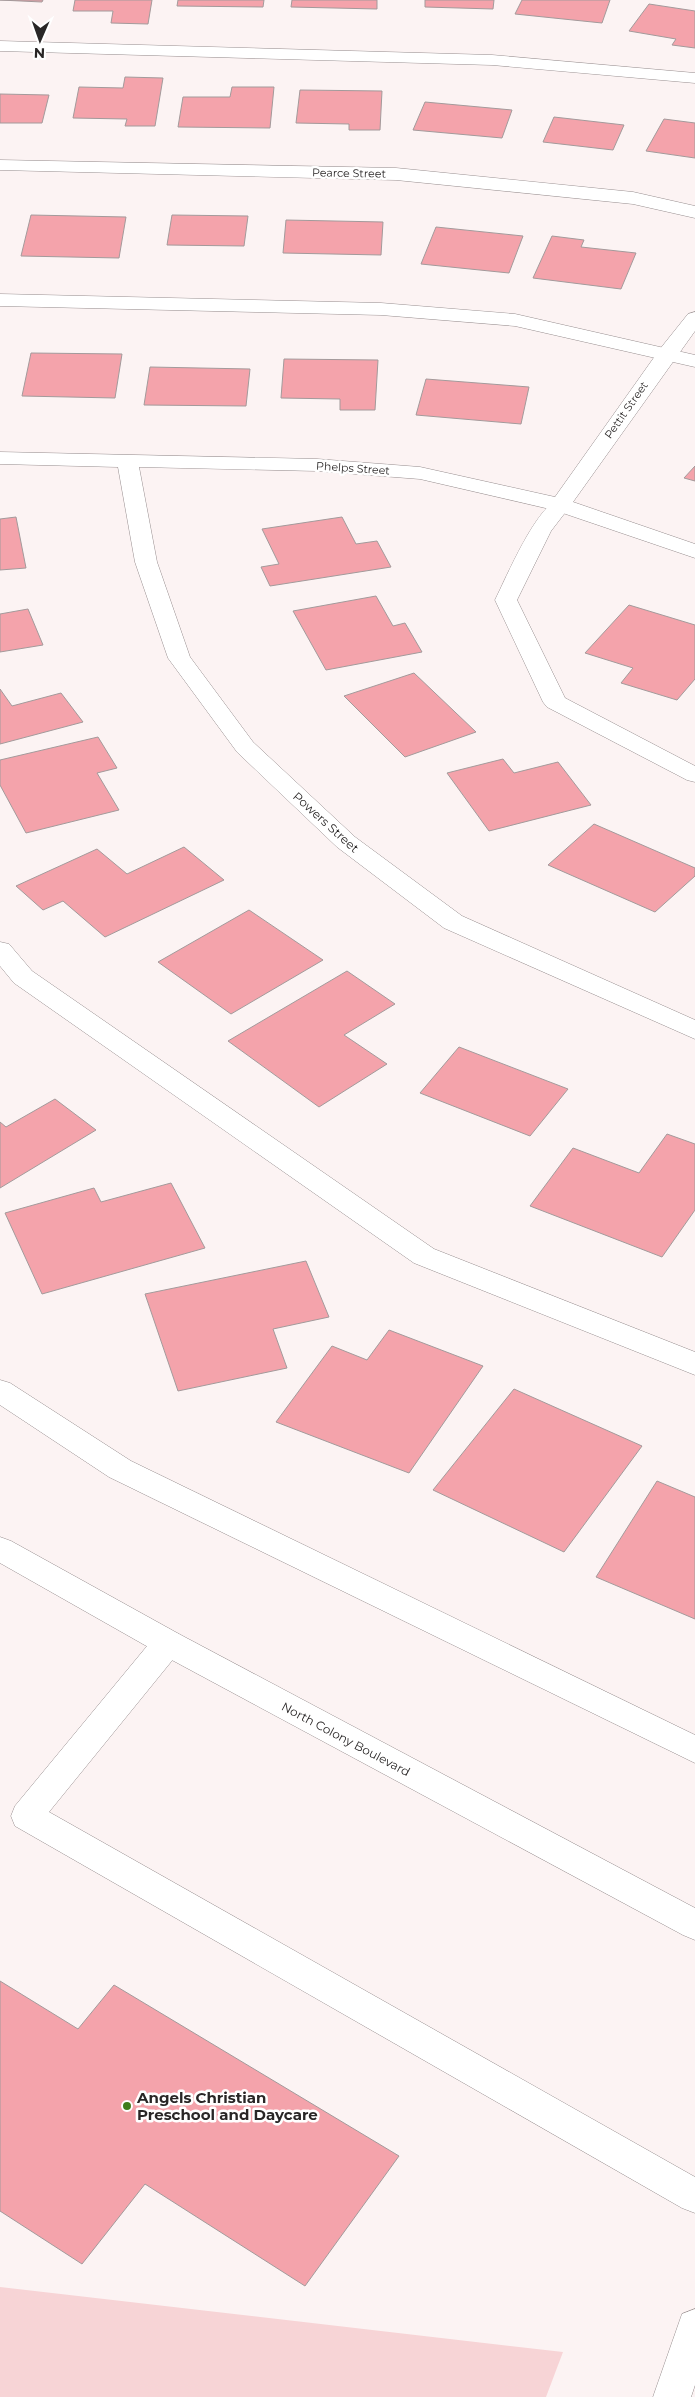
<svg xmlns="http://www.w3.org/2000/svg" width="695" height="2397" font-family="Montserrat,sans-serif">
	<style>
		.green { fill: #f7d4d6 }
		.building { fill: #f4a3ab; stroke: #a39a9b }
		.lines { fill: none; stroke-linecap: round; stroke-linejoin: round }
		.lane-casing { stroke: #978e8f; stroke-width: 1 }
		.street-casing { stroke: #978e8f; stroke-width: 1 }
		.secondary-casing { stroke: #978e8f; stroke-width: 1 }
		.lane { fill: #fff; fill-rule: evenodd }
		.street { fill: #fff; fill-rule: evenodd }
		.secondary { fill: #fff; fill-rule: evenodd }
		.poi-dot { fill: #3e7d1c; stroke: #fff; stroke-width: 2 }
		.labels { text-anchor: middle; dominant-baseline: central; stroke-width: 5; stroke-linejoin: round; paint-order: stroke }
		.far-street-label { font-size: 11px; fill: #292626; stroke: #fff }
		.street-label { font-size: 12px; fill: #292626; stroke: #fff }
		.near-poi-label { font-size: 15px; font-weight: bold; fill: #292626; stroke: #fff; text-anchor: start }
	</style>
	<rect width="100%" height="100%" fill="#fcf3f3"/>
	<path class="green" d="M0,2287l563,65 -17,45h-546z"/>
	<g class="building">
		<path d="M0,0h43l-1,2z"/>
		<path d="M75,0h77l-4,24 -37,-1 2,-12h-40z"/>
		<path d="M178,0h86l-1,7 -86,-1z"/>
		<path d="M292,0h85v9l-86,-2z"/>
		<path d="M425,0h69l-1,9 -68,-2z"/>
		<path d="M522,0h88l-8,23 -87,-9z"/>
		<path d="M649,4l46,7v37l-23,-3 4,-6 -47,-8z"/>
		<path d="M125,77l38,1 -8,48h-30l2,-7 -54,-1 6,-31 44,1z"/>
		<path d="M232,87h42l-4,41 -92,-1 5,-30h47z"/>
		<path d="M300,90l82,1 -2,39h-31v-6l-53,-1z"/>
		<path d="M0,94l49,1 -7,28h-42z"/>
		<path d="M425,102l87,8 -10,28 -89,-8z"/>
		<path d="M554,117l70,8 -11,25 -70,-8z"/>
		<path d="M664,119l31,4v35l-49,-7z"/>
		<path d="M31,215l95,2 -7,41 -98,-2z"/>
		<path d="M172,215l76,1 -4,30 -77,-1z"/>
		<path d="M286,220l97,2 -2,33 -98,-2z"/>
		<path d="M436,227l87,9 -14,37 -88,-9z"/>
		<path d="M552,236l32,4 -3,7 55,6 -15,36 -88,-11z"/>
		<path d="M31,353l91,1 -7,44 -93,-2z"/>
		<path d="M284,359l94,1 -3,50h-35v-11l-59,-1z"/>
		<path d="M150,367l100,2 -4,37 -102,-1z"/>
		<path d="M426,379l103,8 -8,37 -105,-9z"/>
		<path d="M695,466v15l-11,-3z"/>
		<path d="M16,517l10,51 -26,2v-51z"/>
		<path d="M342,517l14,27 21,-3 14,26 -121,19 -9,-19 18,-3 -17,-35z"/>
		<path d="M376,596l17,30 12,-3 17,29 -96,18 -33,-59z"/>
		<path d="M629,605l66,20v54l-18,21 -56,-17 12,-15 -48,-15z"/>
		<path d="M28,609l15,36 -43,7v-38z"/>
		<path d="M414,673l62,59 -71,25 -61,-61z"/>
		<path d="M0,689l12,17 49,-13 22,29 -83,22z"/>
		<path d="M98,737l19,31 -20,5 22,37 -93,23 -26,-48v-25z"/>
		<path d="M503,759l11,14 44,-11 33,43 -102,26 -42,-58z"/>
		<path d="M594,824l101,44v8l-40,36 -107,-47z"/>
		<path d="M184,847l40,33 -119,57 -42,-36 -20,9 -27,-24 81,-37 30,25z"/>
		<path d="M249,910l74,50 -92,54 -73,-52z"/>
		<path d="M347,971l48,33 -51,31 43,29 -68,43 -91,-66z"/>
		<path d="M459,1047l109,42 -38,47 -110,-43z"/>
		<path d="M55,1099l41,31 -96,58v-66l6,5z"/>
		<path d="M667,1134l28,10v66l-33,47 -132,-51 43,-58 66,25z"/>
		<path d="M171,1183l34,65 -163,46 -37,-81 89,-25 7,14z"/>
		<path d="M306,1261l23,56 -56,12 14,39 -109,23 -33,-97z"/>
		<path d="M389,1330l94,36 -74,107 -133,-51 56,-76 35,14z"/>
		<path d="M514,1389l128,57 -78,106 -131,-62z"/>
		<path d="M657,1481l38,16v122l-99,-42z"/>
		<path d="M0,1981l78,48 36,-44 285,171 -94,130 -160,-102 -63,80 -82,-53z"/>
	</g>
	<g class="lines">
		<defs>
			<g id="lane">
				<path d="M0,41l492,14 203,18v10l-203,-18 -492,-14z"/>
				<path d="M0,294l381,9 134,11 180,41v12l-180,-41 -134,-11 -381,-9z"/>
				<path d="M560,499l8,1 3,5 -20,26 -34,69 48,98 130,68v16l-8,-2 -140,-73 -4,-5 -48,-102c11,-22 42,-96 65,-101z"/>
				<path d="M0,942l9,2 23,27 402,278 261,103v23l-281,-112 -400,-280 -14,-17z"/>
				<path d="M168,1631l11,3 5,9 -5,9 -130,160 646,365v36l-13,-5 -667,-382 -4,-10 4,-10 142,-172z"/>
			</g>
			<g id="street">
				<path d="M0,160l396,8 237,24 62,14v12l-62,-14 -237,-24 -396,-10z"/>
				<path d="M695,312v19l-122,171 122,42v14l-141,-48 -134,-31 -103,-8 -178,-4 18,95 33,95 63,85 102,95 107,79 233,104v19l-251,-111 -107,-81 -100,-95 -69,-94 -33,-96 -17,-95 -118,-3v-12l317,7 103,8 135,30 105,-148 28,-35z"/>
				<path d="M0,1380l10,3 121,78 564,274v28l-586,-286 -109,-72z"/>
			</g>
			<g id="secondary">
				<path d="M0,1537l11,4 168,93 516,274v32l-12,-5 -526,-283 -157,-89z"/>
				<path d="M695,2309v76l-4,12h-38l29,-83z"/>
			</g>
		</defs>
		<use href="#lane" class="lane-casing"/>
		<use href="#street" class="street-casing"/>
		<use href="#secondary" class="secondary-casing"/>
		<use href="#lane" class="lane"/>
		<use href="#street" class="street"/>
		<use href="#secondary" class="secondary"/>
	</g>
	<circle class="poi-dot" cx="127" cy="2106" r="5"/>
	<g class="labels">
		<g class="far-street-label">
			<text transform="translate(349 173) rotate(1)">Pearce Street</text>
			<text transform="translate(626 410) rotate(-55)">Pettit Street</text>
			<text transform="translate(353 468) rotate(4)">Phelps Street</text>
		</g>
		<g class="street-label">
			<text transform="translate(326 822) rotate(42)">Powers Street</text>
			<text transform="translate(346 1739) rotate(28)">North Colony Boulevard</text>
		</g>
		<g class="near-poi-label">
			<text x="137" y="2097">Angels Christian<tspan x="137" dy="17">Preschool and Daycare</tspan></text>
		</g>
	</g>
	<g transform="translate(40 40) rotate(182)" stroke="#ffffff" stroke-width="4" paint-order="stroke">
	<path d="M0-4L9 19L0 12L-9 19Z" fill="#292626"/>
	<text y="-8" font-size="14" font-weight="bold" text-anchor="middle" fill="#292626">N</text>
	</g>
</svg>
